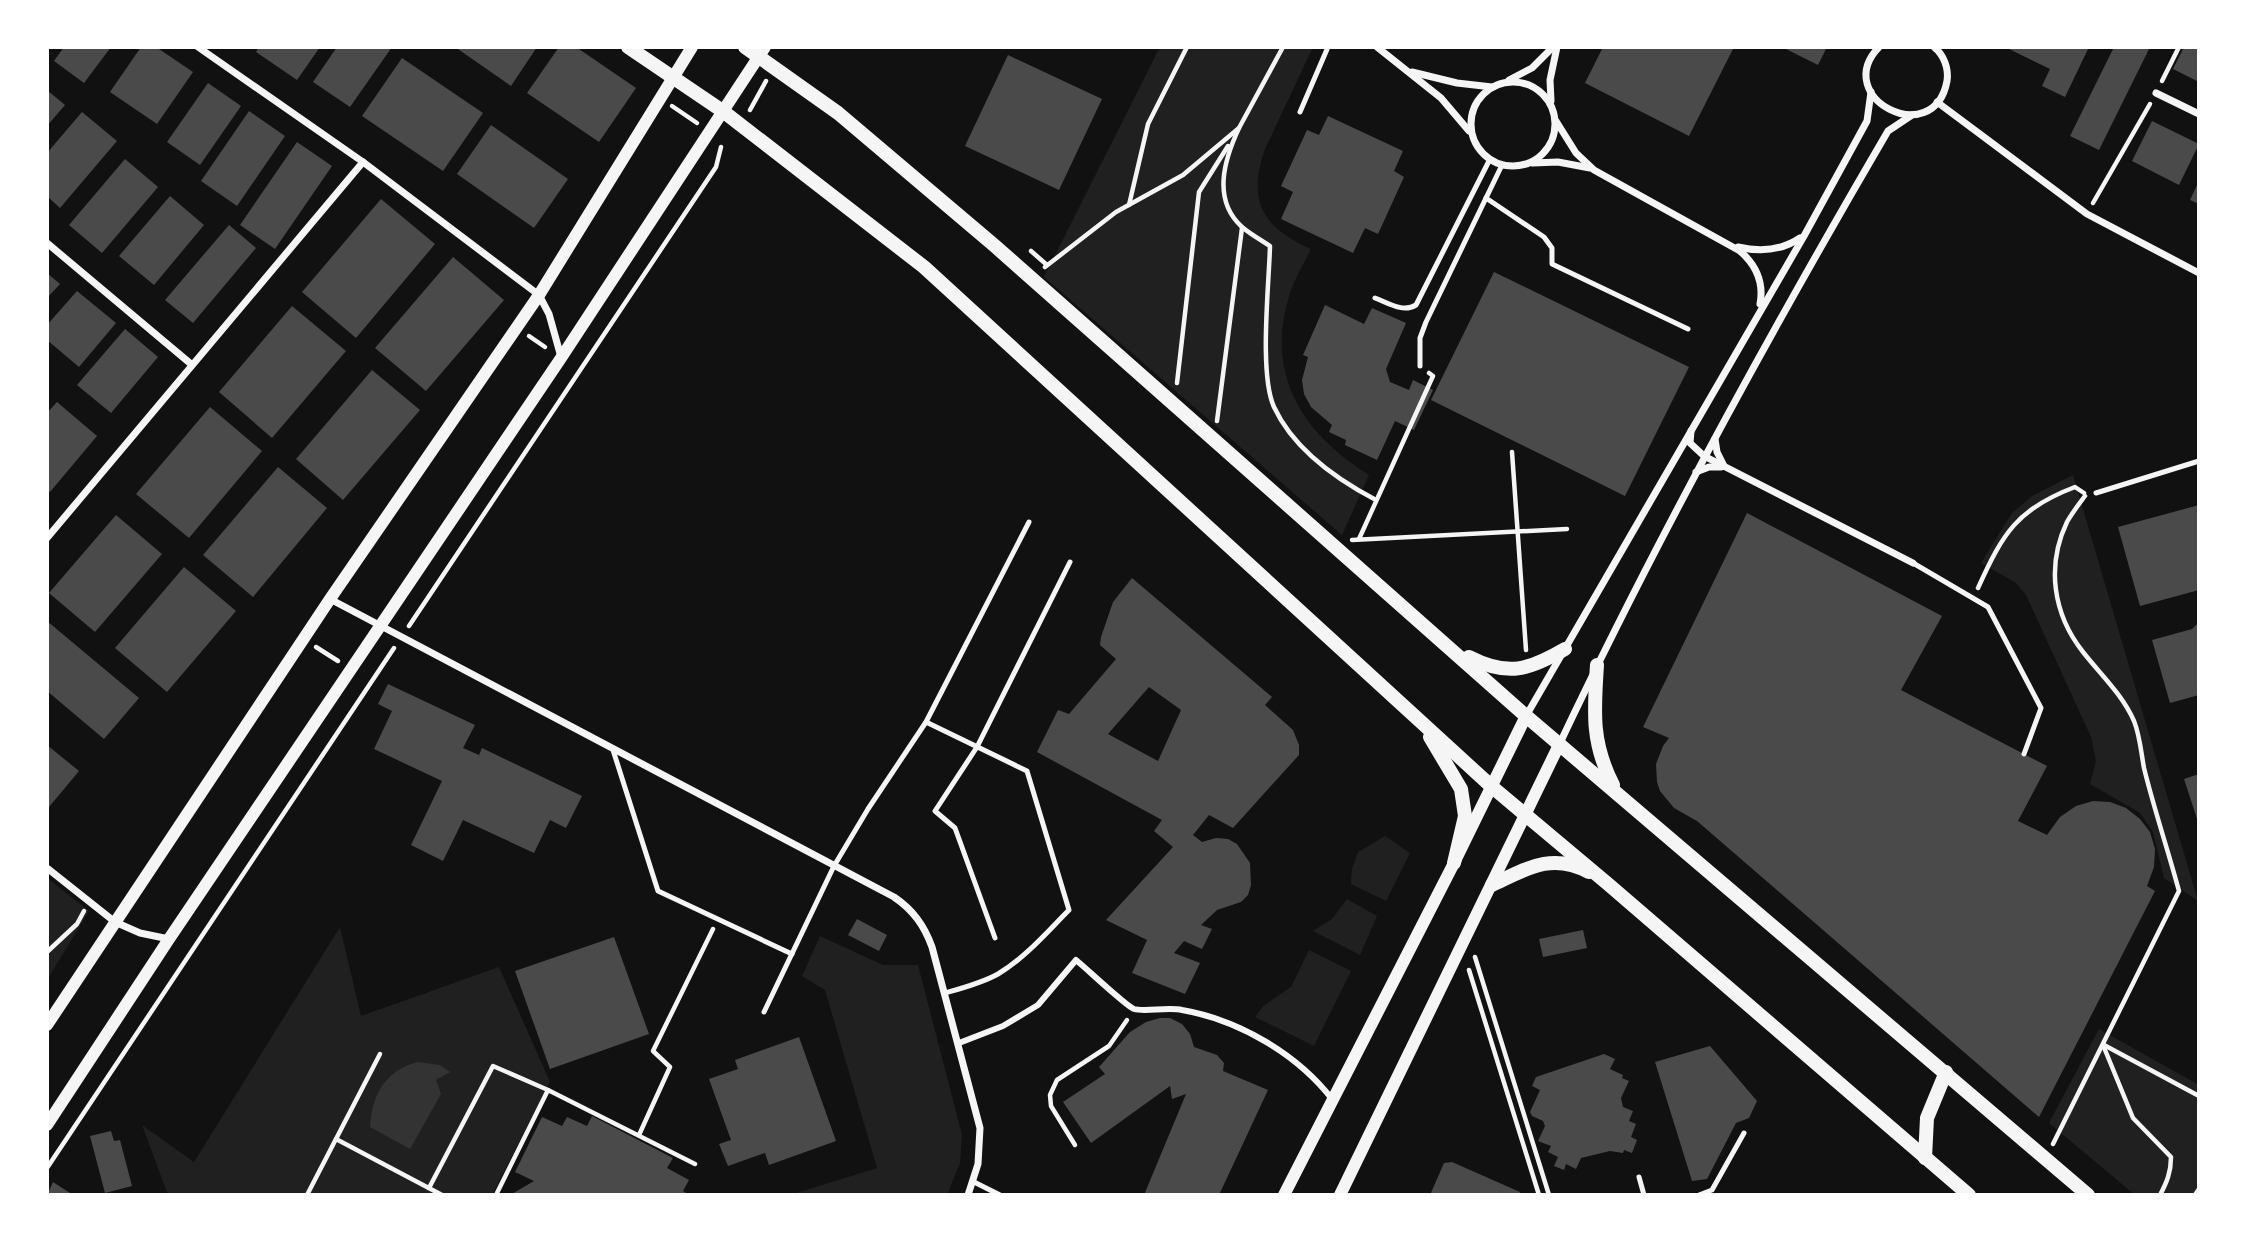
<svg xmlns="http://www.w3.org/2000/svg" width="2246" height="1242" font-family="Montserrat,sans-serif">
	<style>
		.green { fill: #202020 }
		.water { fill: #333 }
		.building { fill: #4a4a4a; fill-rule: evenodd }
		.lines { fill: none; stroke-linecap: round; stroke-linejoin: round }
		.path { stroke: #f5f5f5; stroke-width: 4.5 }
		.service { stroke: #f5f5f5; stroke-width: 5 }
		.pedestrian { stroke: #f5f5f5; stroke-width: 6 }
		.minor { stroke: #f5f5f5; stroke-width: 7 }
		.tertiary { stroke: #f5f5f5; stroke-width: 12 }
		.secondary { stroke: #f5f5f5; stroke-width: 14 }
	</style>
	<rect width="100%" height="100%" fill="#111"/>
	<g class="green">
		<path d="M1160,47h153l-48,102c-18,52 -3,78 46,100 -7,14 -16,29 -21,44 -26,81 12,140 79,182l-27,60 -298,-258z"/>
		<path d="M2073,475l125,426 -34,-23 -11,-46 -13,-19 -50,-29 6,-23 -5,-24 -65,-142 -10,-12 -35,-20 31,-50 20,-17z"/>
		<path d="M1385,836l25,17 -24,48 -35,-17 1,-15 6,-17z"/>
		<path d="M47,878l42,33 -42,69z"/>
		<path d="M1347,899l30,17 -17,39 -47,-24 19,-12z"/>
		<path d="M340,927l21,89 138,-49 51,115 -58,113h-324l-26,-70 52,37z"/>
		<path d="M820,936l63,29h35l44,170 -2,28 -13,32h-157l87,-27 -52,-178 -23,-14z"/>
		<path d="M1309,950l42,21 -37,75 -59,-29 8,-11 28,-19z"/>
		<path d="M2099,1029l100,56v110h-64l-86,-72z"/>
	</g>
	<path class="water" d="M418,1062l22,3 10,7 -14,8 5,14 -31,55 -40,-22c2,-32 15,-57 48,-65z"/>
	<g class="building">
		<path d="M64,47h47l-27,36 -30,-22z"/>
		<path d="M141,47h15l37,25 -36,52 -47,-32z"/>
		<path d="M259,47h61l-23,33 -41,-28z"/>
		<path d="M337,47h55l-42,60 -37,-25z"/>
		<path d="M455,47h82l-26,39z"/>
		<path d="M559,47h17l60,41 -37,54 -72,-49z"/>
		<path d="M1603,47h131l-45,89 -104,-53z"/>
		<path d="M1782,47h45l-9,18z"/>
		<path d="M2005,47h84l-24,50 -23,-11 8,-17z"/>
		<path d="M2114,47h36l-51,103 -29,-14z"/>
		<path d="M2184,47h15v35l-26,-13z"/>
		<path d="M1008,55l94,44 -43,91 -94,-44z"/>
		<path d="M402,58l81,55 -40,58 -81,-55z"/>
		<path d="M208,83l33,23 -41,59 -33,-23z"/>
		<path d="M47,90l18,15 -18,21z"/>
		<path d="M249,111l36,25 -48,70 -36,-25z"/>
		<path d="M82,112l35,29 -57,67 -13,-12v-43z"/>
		<path d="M1328,116l75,35 -9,20 10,6 -26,57 -13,-6 -12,25 -72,-34 12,-27 -12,-6 26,-56 12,5z"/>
		<path d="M2152,121l47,23 -20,41 -47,-24z"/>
		<path d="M491,125l77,54 -34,49 -77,-54z"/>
		<path d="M297,142l35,24 -57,83 -35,-24z"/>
		<path d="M125,159l33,28 -56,66 -33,-28z"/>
		<path d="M2199,181v23l-9,-4z"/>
		<path d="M170,196l34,29 -50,60 -35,-29z"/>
		<path d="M381,199l54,45 -79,94 -54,-46z"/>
		<path d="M229,225l27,23 -63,75 -28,-23z"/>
		<path d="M453,257l51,43 -78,91 -51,-43z"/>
		<path d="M1494,272l195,95 -64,129 -194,-96z"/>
		<path d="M47,273l13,11 -13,14z"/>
		<path d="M77,291l39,32 -37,44 -32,-27v-15z"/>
		<path d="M1325,305l39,19 8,-16 34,15 -20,46 4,13 19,8 4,-10 20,10 -19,40 -19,-9 -18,39 -32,-15 1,-5 -17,-8 3,-7 -21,-18 -7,-13 -2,-14 6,-23 -5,-2z"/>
		<path d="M292,306l54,45 -74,87 -53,-46z"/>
		<path d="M125,329l33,28 -47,56 -34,-28z"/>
		<path d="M372,370l48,40 -77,90 -47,-41z"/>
		<path d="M57,402l40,34 -47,56 -3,-3v-76z"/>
		<path d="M210,407l52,44 -73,87 -53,-44z"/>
		<path d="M278,467l49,41 -74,89 -50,-42z"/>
		<path d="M2199,505v85l-59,16 -22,-79z"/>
		<path d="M1747,513l195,103 -41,74 146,76 -29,55 29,14 13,-18 16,-11 17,-5 17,1 16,6 14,11 10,13 5,17 -1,18 -7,19 8,5 -116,226 -342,-296 -23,-13 -14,-17 -3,-9 -1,-18 7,-18 6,-8 -26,-11z"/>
		<path d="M116,515l46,39 -67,78 -46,-39z"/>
		<path d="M184,567l52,44 -69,81 -52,-44z"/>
		<path d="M1132,578l140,119 -7,8 28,25 6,15v10l-66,73 -24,-13 -16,20 9,7 14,-4 12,1 9,5 13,19 1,22 -3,10 -7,7 -24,8 -16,15 11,4 -10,20 -18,-8 -10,12 26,10 -15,31 -53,-21 15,-33 -41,-20 67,-73 -19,-16 8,-11 -125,-68 21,-42 11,4 47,-55 -16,-14 1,-8 12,-35zM1149,687l32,23 -23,51 -50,-27z"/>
		<path d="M47,621l92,77 -35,41 -57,-48z"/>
		<path d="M2199,622v73l-29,8 -18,-63 40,-11z"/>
		<path d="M388,684l87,41 -12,23 16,7 3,-7 100,48 -16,32 -16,-8 -16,33 -71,-33 -20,41 -32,-16 31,-64 -68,-32 18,-38 -14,-7z"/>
		<path d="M47,745l32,26 -30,36 -2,-1z"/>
		<path d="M2199,774v48h-1l-14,-43z"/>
		<path d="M857,919l30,16 -8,16 -31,-16z"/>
		<path d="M1583,930l4,18 -44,9 -4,-18z"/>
		<path d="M614,937l35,97 -99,35 -35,-98z"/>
		<path d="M1160,1018h10l12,6 8,10 4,13 23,8 7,8 -1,8 45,19 -49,105h-75l42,-101 -14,5 -2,-13 -79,57 -28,-41 42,-28 -6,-7 31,-35 16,-10z"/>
		<path d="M799,1037l37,104 -67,24 -4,-12 -37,13 -9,-22 12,-4 -22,-61 29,-10 -3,-9z"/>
		<path d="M1710,1046l47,55 -8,17 -13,5 -29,56 -15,2 -37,-119z"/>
		<path d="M1604,1054l11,5 -5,10 13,6 -1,3 7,3 -8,17 2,9 10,4 -4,10 7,3 -5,13 6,3 -5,13 -8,-3 -1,3 -13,-2 -29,7 -5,11 -10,-5 -2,6 -10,-4 4,-9 -10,-5 3,-6 -13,-5 7,-15 -2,-5 -11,-5 -2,-4 10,-22 -8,-4 4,-9z"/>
		<path d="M592,1116l81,42 -6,10 22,12 -6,11 6,4h-179l24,-14 -19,-9 27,-55 20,9 5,-9 20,9z"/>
		<path d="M111,1131l3,10 6,-1 12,46 -27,7 -15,-57z"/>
		<path d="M1452,1162l68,30v3h-90l14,-32z"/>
		<path d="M53,1182l20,13h-26z"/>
	</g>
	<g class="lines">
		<g class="path">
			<path d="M2162,81l17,-34"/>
			<path d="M672,106l25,17"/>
			<path d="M750,110l16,-29"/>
			<path d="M1239,128c-15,32 -27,72 3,99 8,7 19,13 28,19 -1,39 -11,128 4,161 20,43 62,72 102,93"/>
			<path d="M2093,203l57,-99"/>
			<path d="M1129,205l19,-81 39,-77"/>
			<path d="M1031,251l16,14"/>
			<path d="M1045,267l71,-55 67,-37 56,-47 44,-81"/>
			<path d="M529,336l16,11"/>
			<path d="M1177,383l22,-191 29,-46"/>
			<path d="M1217,421l25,-193"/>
			<path d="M1512,452l14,198"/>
			<path d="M1359,539l74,-163 -4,-3"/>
			<path d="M1352,540l215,-11"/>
			<path d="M1978,588c25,-55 39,-79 97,-101l9,6"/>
			<path d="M409,626l307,-459 5,-20"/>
			<path d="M316,647l22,14"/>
			<path d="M47,952l30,-28 7,-13"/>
			<path d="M1475,957l74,238"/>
			<path d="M1469,970l70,225"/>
			<path d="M2103,1045l30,73 38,39c0,15 -4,25 -11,38"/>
			<path d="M2104,1045l95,51"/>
			<path d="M639,1135l31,-68 -17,-16 60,-122"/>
			<path d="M336,1139l106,56"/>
			<path d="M2053,1144l126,-253c-11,-41 -25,-82 -35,-123 -3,-16 -4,-32 -10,-47 -12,-27 -33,-46 -51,-69 -30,-38 -37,-86 -16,-130 5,-9 12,-18 18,-26"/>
			<path d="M1075,1145l-24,-39 -1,-11 7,-15 52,-34 18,-26"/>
			<path d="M47,1168l347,-520"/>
			<path d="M429,1188l64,-122 55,24"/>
			<path d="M307,1195l73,-141"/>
			<path d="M496,1195l52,-105 147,74"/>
			<path d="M2195,1195l4,-6"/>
		</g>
		<g class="service">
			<path d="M1300,112l28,-65"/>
			<path d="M1486,198l58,39 8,11v16l136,65"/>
			<path d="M1375,298c13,5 28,15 41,7l74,-146"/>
			<path d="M1420,366v-28l6,-16 76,-157"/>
			<path d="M2096,493l103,-32"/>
			<path d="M1913,563l75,44 53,101 -17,46"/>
			<path d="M926,722l101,49 42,139c-22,22 -44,48 -71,64 -16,9 -35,14 -53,19"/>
			<path d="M613,750l45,141 134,63"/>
			<path d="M995,938l-40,-110 -20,-17 42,-64 93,-185"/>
			<path d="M764,1012l70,-146 34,-57 58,-87 103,-200"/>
			<path d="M1639,1177l5,18"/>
			<path d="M974,1182l26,13"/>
			<path d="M1699,1195l13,-5 32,-57"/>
		</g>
		<path class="pedestrian" d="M959,1043l44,-17 35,-21 38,-45c10,8 50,46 58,49 10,3 35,-2 48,1 57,10 115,44 150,89"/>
		<g class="minor">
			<path d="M198,47l165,115 176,133 10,19 12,43"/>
			<path d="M1377,47l64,51 28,33"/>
			<path d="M1879,47c-49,51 55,104 68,34 2,-12 -3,-26 -13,-34"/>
			<path d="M1412,72l45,11 35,4"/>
			<path d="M1509,80l23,-12 21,-21"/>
			<circle cx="1513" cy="124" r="42"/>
			<path d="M2156,93l43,21"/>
			<path d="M1551,101l-1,-21 7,-33"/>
			<path d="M1937,102l150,112 112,59"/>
			<path d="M1556,121l20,32 18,17 146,81c16,14 24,32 20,53"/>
			<path d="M1533,163l25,-1 32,6"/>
			<path d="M47,243l144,121"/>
			<path d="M1738,247c22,5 43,4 62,-9"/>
			<path d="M1691,431l-1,12 14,13 209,107"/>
			<path d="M1715,439l2,13 7,14"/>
			<path d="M1696,472l13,-5h12"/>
			<path d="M47,538l316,-376"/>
			<path d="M330,599l564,298c19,13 30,28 38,50l48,181 -2,36 -10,31"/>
			<path d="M1526,716l278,-480 63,-115 4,-29"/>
			<path d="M1560,743c99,-209 211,-412 328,-612l24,-16"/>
			<path d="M47,868l68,54 25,11 29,6"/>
		</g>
		<g class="tertiary">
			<path d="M47,1025l283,-426 209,-304 153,-248"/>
			<path d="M47,1125l122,-186 392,-581 204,-311"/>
			<path d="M1284,1195l170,-332 72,-147"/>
			<path d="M1340,1195l220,-452"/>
		</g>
		<g class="secondary">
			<path d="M628,47l96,65 200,155 567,519 117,98 361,311"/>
			<path d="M745,47l93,66 157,133 531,470 562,479"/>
			<path d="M1469,657c39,20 60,13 96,-8"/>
			<path d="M1597,665c-3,46 -6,77 16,120"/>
			<path d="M1430,737l31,52 4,27 -11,47"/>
			<path d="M1492,885c34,-16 59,-33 97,-13"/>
			<path d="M1925,1158l2,-40 19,-46"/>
		</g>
	</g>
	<rect width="2246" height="1242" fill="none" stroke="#ffffff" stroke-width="98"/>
</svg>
